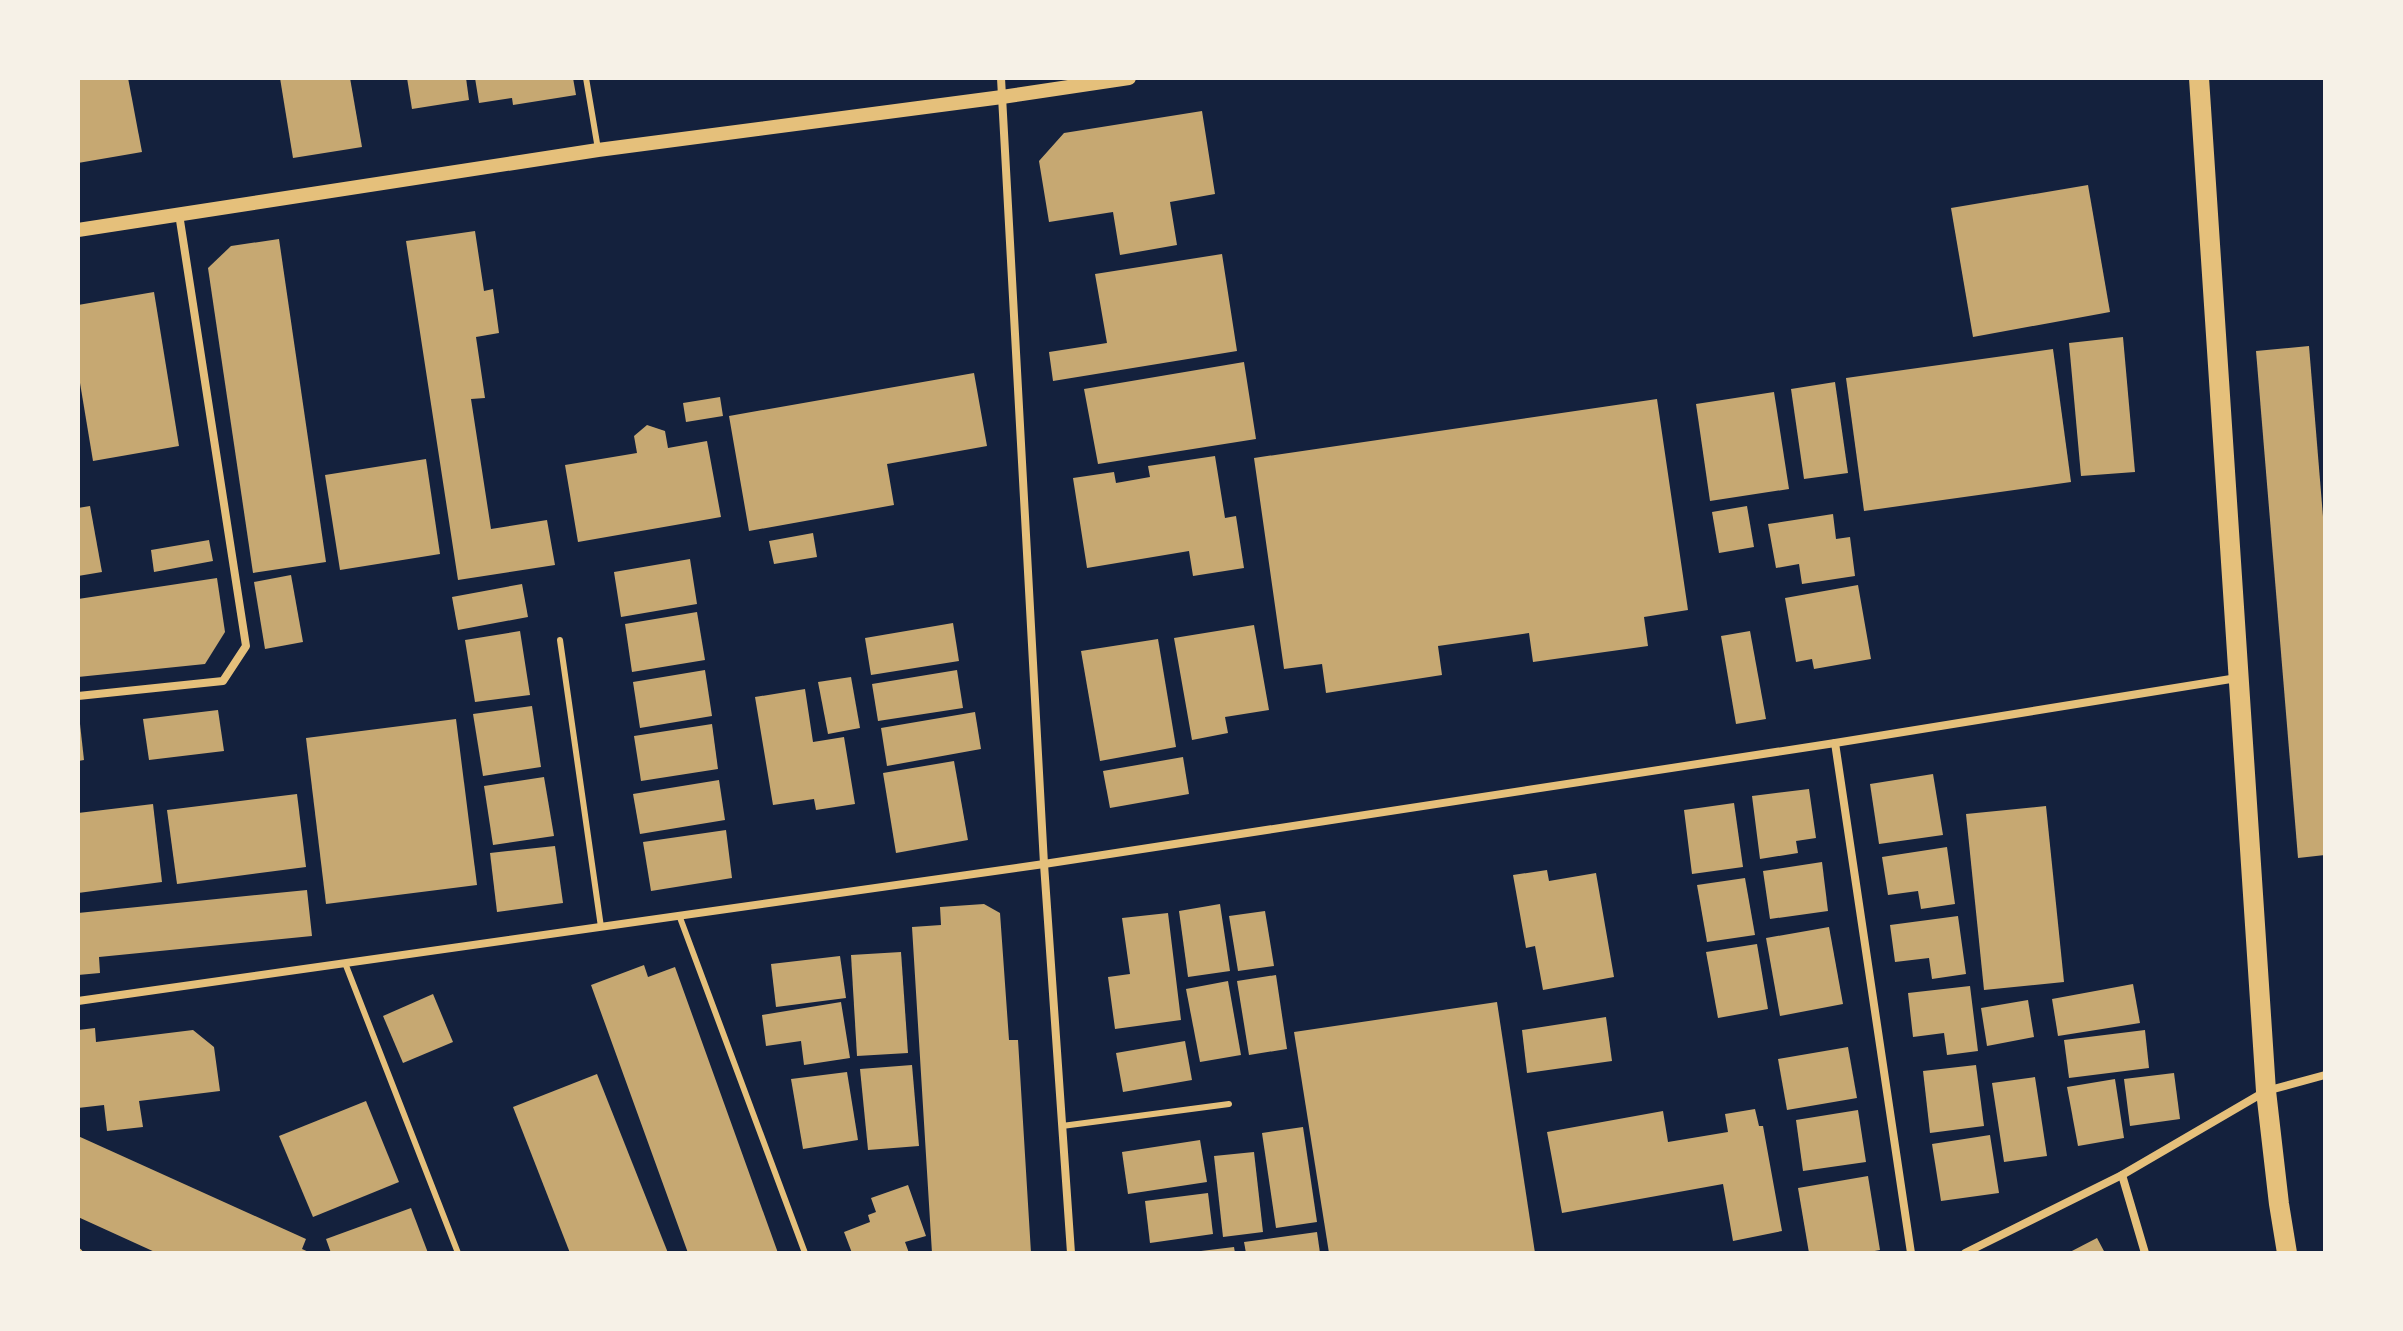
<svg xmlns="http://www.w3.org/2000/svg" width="2403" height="1331" font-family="'Space Grotesk',sans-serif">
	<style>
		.building { fill: #c6a872 }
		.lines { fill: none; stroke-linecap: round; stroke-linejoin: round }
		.service { stroke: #e5c07b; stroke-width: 6 }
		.minor { stroke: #e5c07b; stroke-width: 8 }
		.tertiary { stroke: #e5c07b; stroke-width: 14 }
		.primary { stroke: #e5c07b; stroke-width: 20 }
	</style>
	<rect width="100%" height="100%" fill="#14213d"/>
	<g class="building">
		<path d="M78,78h50l14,74 -64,11z"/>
		<path d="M280,78h70l12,69 -69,11z"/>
		<path d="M407,78h59l3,22 -57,9z"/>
		<path d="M475,78h98l3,17 -63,10 -1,-7 -33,5z"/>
		<path d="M1202,111l13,83 -45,8 7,43 -57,10 -7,-43 -64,10 -10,-61 25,-28z"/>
		<path d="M2088,185l22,127 -137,25 -22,-129z"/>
		<path d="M475,231l9,60 9,-2 6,44 -23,4 9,61 -14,1 20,130 56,-9 8,45 -97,15 -52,-339z"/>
		<path d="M279,239l47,323 -73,11 -45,-305 23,-22z"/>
		<path d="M1222,254l15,97 -184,30 -4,-29 58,-9 -12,-69z"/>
		<path d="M154,292l25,154 -86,15 -15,-90v-66z"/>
		<path d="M2123,337l12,135 -54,4 -12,-133z"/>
		<path d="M2309,346l16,195v314l-27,3 -42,-507z"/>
		<path d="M2053,349l18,133 -207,29 -18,-133z"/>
		<path d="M1244,362l12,77 -158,25 -14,-75z"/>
		<path d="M974,373l13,73 -100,18 7,41 -145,26 -20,-115z"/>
		<path d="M1835,382l13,91 -44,6 -13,-90z"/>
		<path d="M1774,392l15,97 -79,12 -14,-97z"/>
		<path d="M720,397l3,19 -37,6 -3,-19z"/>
		<path d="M1657,399l31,211 -44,7 4,29 -115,16 -4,-29 -91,13 4,29 -116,18 -4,-29 -38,5 -30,-211z"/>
		<path d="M647,425l18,6 3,17 39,-7 14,76 -143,25 -13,-77 72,-12 -3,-17z"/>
		<path d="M1215,456l10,62 11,-2 8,52 -51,8 -4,-25 -102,17 -14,-90 41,-6 2,11 34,-6 -2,-11z"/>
		<path d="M426,459l14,95 -100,16 -15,-95z"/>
		<path d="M90,506l12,66 -24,4v-68z"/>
		<path d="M1747,506l7,41 -35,6 -7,-41z"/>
		<path d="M1833,514l3,25 14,-2 5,39 -53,8 -3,-20 -23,4 -8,-44z"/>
		<path d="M813,533l4,24 -43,7 -5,-23z"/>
		<path d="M209,540l4,21 -59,11 -3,-22z"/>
		<path d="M690,559l7,45 -76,13 -7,-45z"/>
		<path d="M291,575l12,67 -38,7 -11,-67z"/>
		<path d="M217,578l8,54 -20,32 -127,13v-78z"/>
		<path d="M522,584l6,33 -70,13 -6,-33z"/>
		<path d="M1858,585l13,74 -57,10 -2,-10 -16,3 -11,-64z"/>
		<path d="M697,612l8,48 -73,12 -7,-48z"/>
		<path d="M953,623l6,38 -88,14 -6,-37z"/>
		<path d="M1254,625l15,85 -44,7 3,16 -36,7 -18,-102z"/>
		<path d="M520,631l10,64 -55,7 -10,-62z"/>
		<path d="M1750,631l16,88 -30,5 -15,-88z"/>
		<path d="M1158,639l18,108 -76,14 -19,-110z"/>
		<path d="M705,670l7,46 -72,12 -7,-46z"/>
		<path d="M957,670l6,38 -85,13 -6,-37z"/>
		<path d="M851,677l9,51 -32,6 -10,-52z"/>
		<path d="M805,689l8,53 31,-5 11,67 -39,6 -2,-11 -41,6 -18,-108z"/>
		<path d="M532,706l9,61 -58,9 -10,-62z"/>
		<path d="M218,710l6,41 -75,9 -6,-41z"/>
		<path d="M975,712l6,37 -94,17 -6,-38z"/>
		<path d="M456,719l21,166 -151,19 -20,-166z"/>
		<path d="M78,724h2l4,36 -6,1z"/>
		<path d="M712,724l6,45 -77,12 -7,-45z"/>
		<path d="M1183,757l6,37 -79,14 -7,-37z"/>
		<path d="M954,761l14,79 -72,13 -13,-80z"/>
		<path d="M1933,774l10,61 -64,9 -9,-60z"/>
		<path d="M544,777l10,59 -61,9 -9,-59z"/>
		<path d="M719,780l6,40 -85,14 -7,-40z"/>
		<path d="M1809,789l7,49 -20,3 2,12 -38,6 -8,-63z"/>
		<path d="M297,794l9,73 -129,17 -10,-74z"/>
		<path d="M1734,803l9,64 -51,7 -8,-64z"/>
		<path d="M153,804l9,78 -84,11v-80z"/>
		<path d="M2046,806l18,176 -80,8 -18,-176z"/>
		<path d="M726,830l6,48 -81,13 -8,-49z"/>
		<path d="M555,846l8,57 -66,9 -7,-59z"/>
		<path d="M1947,847l8,57 -34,5 -3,-18 -30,4 -6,-38z"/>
		<path d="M1822,862l6,49 -58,8 -7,-48z"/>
		<path d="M1547,870l2,11 47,-8 18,104 -71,13 -8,-44 -9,2 -13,-73z"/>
		<path d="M1745,878l10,57 -48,7 -10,-57z"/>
		<path d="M307,890l5,46 -213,21 1,16 -22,2v-62z"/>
		<path d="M984,904l16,9 9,127h9l13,213h-99l-20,-326 29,-2 -1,-18z"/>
		<path d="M1220,904l10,67 -42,6 -9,-66z"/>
		<path d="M1265,911l9,55 -36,5 -9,-55z"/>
		<path d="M1168,913l13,107 -66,9 -7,-52 22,-3 -8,-56z"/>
		<path d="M1958,916l8,58 -34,5 -3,-21 -34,4 -5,-37z"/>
		<path d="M1829,927l14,77 -63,12 -14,-78z"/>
		<path d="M1757,944l11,65 -50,9 -12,-66z"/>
		<path d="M901,952l7,101 -51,3 -6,-101z"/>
		<path d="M840,956l6,42 -70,9 -5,-43z"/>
		<path d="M644,965l4,12 27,-10 103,286h-90l-97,-268z"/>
		<path d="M1276,975l11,74 -38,6 -12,-74z"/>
		<path d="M1228,981l13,74 -41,7 -14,-73z"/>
		<path d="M2133,984l7,39 -82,13 -6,-37z"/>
		<path d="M1970,986l8,65 -31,4 -3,-22 -31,4 -5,-44z"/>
		<path d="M433,994l20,48 -50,21 -20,-47z"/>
		<path d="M2028,1000l6,37 -47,9 -6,-38z"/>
		<path d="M841,1002l9,56 -46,7 -3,-24 -35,5 -4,-31z"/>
		<path d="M1497,1002l38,251h-206l-35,-221z"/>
		<path d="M1606,1017l6,44 -85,12 -5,-43z"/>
		<path d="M95,1028l1,14 97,-12 21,17 6,44 -81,10 4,26 -36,4 -3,-26 -26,3v-78z"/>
		<path d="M2145,1030l4,38 -80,10 -5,-38z"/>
		<path d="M1185,1041l7,39 -69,12 -7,-39z"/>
		<path d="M1848,1047l9,51 -70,12 -9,-51z"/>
		<path d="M912,1065l7,81 -51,4 -8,-81z"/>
		<path d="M1976,1065l8,61 -54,7 -7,-62z"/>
		<path d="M847,1072l11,68 -55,9 -12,-70z"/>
		<path d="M2174,1073l6,46 -50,7 -6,-47z"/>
		<path d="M597,1074l71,179h-98l-57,-146z"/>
		<path d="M2035,1077l12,79 -43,6 -12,-79z"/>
		<path d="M2115,1079l9,59 -46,8 -11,-59z"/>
		<path d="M366,1101l33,81 -86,35 -34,-81z"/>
		<path d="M1755,1109l4,17h4l19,105 -49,10 -10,-57 -161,29 -15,-81 116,-21 5,31 60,-10 -3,-18z"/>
		<path d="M1858,1110l8,52 -63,9 -7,-51z"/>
		<path d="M1303,1127l14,95 -41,6 -14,-95z"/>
		<path d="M1990,1135l9,58 -58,8 -9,-57z"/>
		<path d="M78,1136l228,103 -4,10 9,4h-154l-79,-36z"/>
		<path d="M1200,1140l7,42 -79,12 -6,-42z"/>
		<path d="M1254,1152l9,80 -40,5 -9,-81z"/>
		<path d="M1868,1176l12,74 -16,3h-55l-11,-65z"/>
		<path d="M908,1185l18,51 -21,6 4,11h-57l-8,-21 26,-10 -2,-7 8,-3 -5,-14z"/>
		<path d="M1208,1193l5,41 -63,9 -5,-42z"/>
		<path d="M411,1208l17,45h-97l-5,-14z"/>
		<path d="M1317,1232l3,21h-74l-2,-11z"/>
		<path d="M2097,1238l8,15h-37z"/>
		<path d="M1234,1247l1,6h-34v-2z"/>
	</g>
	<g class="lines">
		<g class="service">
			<path d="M586,78l12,71"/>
			<path d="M560,640l41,287"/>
			<path d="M679,915l126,338"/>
			<path d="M345,963l113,290"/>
			<path d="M1062,1126l167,-22"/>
		</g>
		<g class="minor">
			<path d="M1001,78l43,786 27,389"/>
			<path d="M78,696l145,-15 23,-35 -67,-432"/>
			<path d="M1835,743l76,510"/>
			<path d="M78,1001l966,-137 791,-121 402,-65"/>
			<path d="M2122,1175l23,78"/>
			<path d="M78,1252l1,1"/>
			<path d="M1965,1253l157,-78 144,-84 59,-16"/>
		</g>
		<path class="tertiary" d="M78,230l520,-80 404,-53 127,-19"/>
		<path class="primary" d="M2199,78l67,1013 13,113 8,49"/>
	</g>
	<rect width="2403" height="1331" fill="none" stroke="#f6f1e7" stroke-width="160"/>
</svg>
